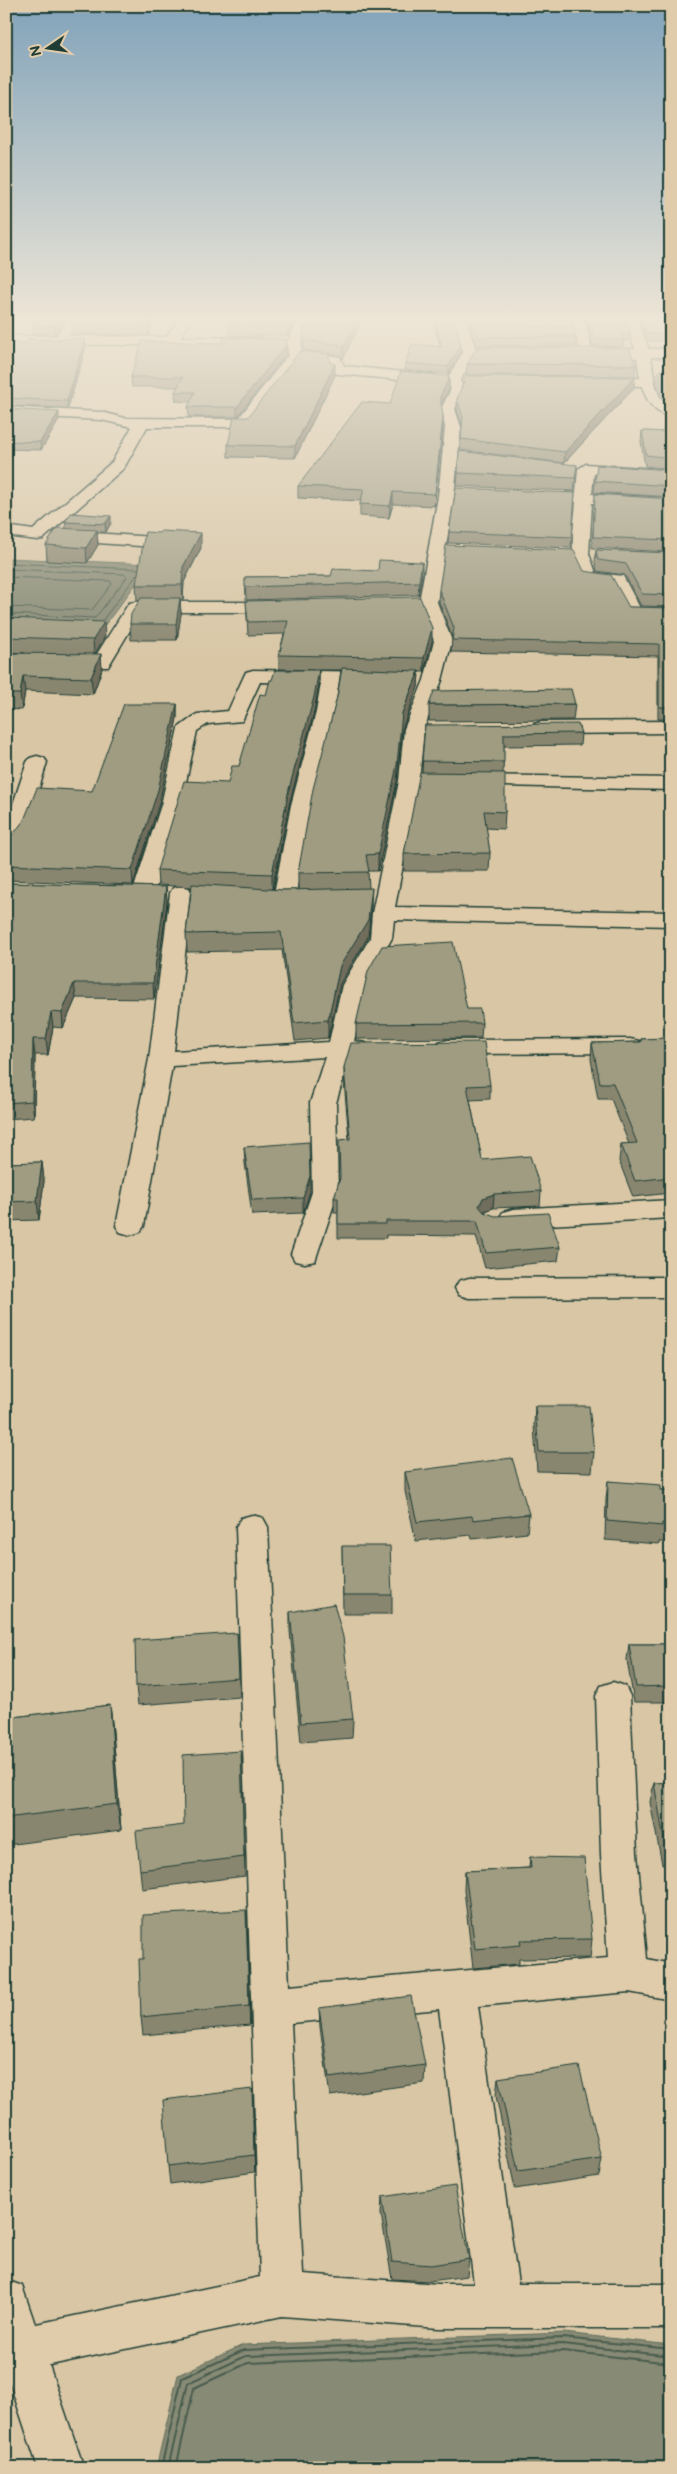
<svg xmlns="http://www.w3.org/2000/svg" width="677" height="2474" font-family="'Balsamiq Sans',sans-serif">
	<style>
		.water { fill: #878a74; stroke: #5d6b5a }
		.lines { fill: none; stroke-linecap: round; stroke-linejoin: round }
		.shore-far1 { stroke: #495c4e; stroke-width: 1 }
		.shore { stroke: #495c4e; stroke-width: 2 }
		.minor-casing { stroke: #1f3d34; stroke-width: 3 }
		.tertiary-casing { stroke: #1f3d34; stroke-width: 3 }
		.minor { fill: #e0ccaa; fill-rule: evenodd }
		.tertiary { fill: #e0ccaa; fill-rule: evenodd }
		.wall { fill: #898670; stroke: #1f3d34; fill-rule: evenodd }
		.shaded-wall { fill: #6f6d5b; stroke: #1f3d34 }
		.building { fill: #9f9c82; stroke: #1f3d34 }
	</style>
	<rect width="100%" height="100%" fill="#d8c6a5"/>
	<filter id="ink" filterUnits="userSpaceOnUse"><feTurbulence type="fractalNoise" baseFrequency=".02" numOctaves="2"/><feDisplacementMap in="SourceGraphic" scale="10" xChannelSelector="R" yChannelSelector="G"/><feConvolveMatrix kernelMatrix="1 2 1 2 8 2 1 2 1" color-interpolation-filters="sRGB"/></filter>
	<g filter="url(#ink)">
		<g class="water">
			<path d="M671,360v41l-23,-18z"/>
			<path d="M6,558l145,6 -50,66 -95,-4z"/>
			<path d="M564,2333l107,12v123h-515l22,-93 65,-30z"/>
		</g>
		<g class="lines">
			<g class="shore-far1">
				<path d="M6,563l132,6"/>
				<path d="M6,569l118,5 3,3 -32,41 -89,-4"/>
				<path d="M6,577l104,4 2,3 -20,26 -86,-3"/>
				<path d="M102,621l35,-46"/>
			</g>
			<g class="shore">
				<path d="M161,2468l21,-90 62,-28 319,-12 108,11"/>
				<path d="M168,2468l20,-85 58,-27 317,-12 108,12"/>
				<path d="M176,2468l18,-80 54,-25 315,-12 108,12"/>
			</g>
			<defs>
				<g id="minor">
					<path d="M69,317h13l-13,19 97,1 15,-20h13l-14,20 80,1 7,4 -7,4 -254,-2v-8h50z"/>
					<path d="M301,317h13l-13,25 1,10 38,5 4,9 91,9 7,4 -7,4 -97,-9 -5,-1 -4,-10 -30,-3 -52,67h-100l-23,41 -81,71 -6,1 -31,-4v-10l27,4 79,-68 20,-35 -31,-7 -95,-5v-8l95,5 24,6 113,1 50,-64 -1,-13z"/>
					<path d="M452,317h13l12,35 -17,29 5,8 -10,20 6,18 -7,69 -17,106 15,39 -10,39 -18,49 -5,52 -24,126 276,5v14l-277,-6 -2,18 -26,47 -12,56 12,2 3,5 -3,5 -16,3 -14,47 2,89 -23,69 -10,2 -10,-2 -4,-7 21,-62 -2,-89 15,-46 -153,9 -28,160 -4,6 -10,3 -10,-3 -4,-6 33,-167 21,-166 3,-5 8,-2 8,2 3,5 -18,158 155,-9 13,-57 28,-47 2,-25 27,-132 5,-52 20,-49 10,-39 -15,-39 19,-106 7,-69 -4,-18 10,-20 -5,-8 17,-29z"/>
					<path d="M571,317h13l8,34 43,-2 -11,-32h12l13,32h22v8h-20c3,17 3,41 20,51v9c-17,-4 -24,-15 -29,-31l-49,-1 -2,-3 7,-4h42l-3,-20 -56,-1z"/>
					<path d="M586,464l85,6v10l-77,-6 -2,20 79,4v10l-79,-5 -3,51 7,19 27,3 17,32h31v10l-43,-1 -17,-32 -28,-4c-16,-23 -9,-53 -7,-79l-15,-2 -2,-3 8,-5 9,1 2,-24z"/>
					<path d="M61,531l93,6 6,1 2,4 -2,4 -6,1 -99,-7 -2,-4 2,-4z"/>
					<path d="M135,602h148l6,1 3,4 -3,4 -6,1h-142l-33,55 -102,-1v-12l89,3 34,-54z"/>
					<path d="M253,670l124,2 7,2 2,4 -2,4 -44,1 -5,29 -24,93 -16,94 -3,5 -8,2 -8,-2 -3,-5 18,-94 25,-93 5,-29 -61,-1 -18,39 -34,3 -11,7 -16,74 -27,89 -3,5 -8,2 -8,-2 -3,-5 29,-89 17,-77 19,-14 31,-3 16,-35 2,-4z"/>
					<path d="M671,721v12l-130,1 -7,-2 -3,-4 3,-4 7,-2z"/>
					<path d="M37,756l7,2 3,4 -19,63 -14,24 -8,1v-25l21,-63 3,-4z"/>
					<path d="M468,775l203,3v12l-210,-5 -3,-4 3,-4z"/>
					<path d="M630,1039l9,2 3,5 -3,5 -9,2 -182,1 -9,-2 -3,-5 3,-5 9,-2z"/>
					<path d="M671,1200v18l-158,9 -10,-3 -4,-6 4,-6 10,-3z"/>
					<path d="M671,1277v20l-202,1 -10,-3 -4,-7 4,-7 10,-3z"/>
					<path d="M252,1515l11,3 5,9 21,459 319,-28 -7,-104 -5,-158 5,-10 12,-4 12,4 5,10 7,158 10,105 24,5v36l-42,-8 -151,14 40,278h153v44h-232l-157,-12 -260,55 -16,-6v-32l16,-6 238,-50 -24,-750 5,-9zM439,2009l35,275h-35l-136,-10 -12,-251z"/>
				</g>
				<path id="tertiary" d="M6,2280l16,6 62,182h-46l-32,-97z"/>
			</defs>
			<use href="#minor" class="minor-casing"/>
			<use href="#tertiary" class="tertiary-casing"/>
			<use href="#minor" class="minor"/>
			<use href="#tertiary" class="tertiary"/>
		</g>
		<g class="wall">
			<path d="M36,317h31l-12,17h-22l-1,-8z"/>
			<path d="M154,317l-5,18 -76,-1 -1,-8z"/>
			<path d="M233,317h66l-11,19h-59v-11z"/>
			<path d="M310,317h53l-20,42 -3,-4 -36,-5 -1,-18z"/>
			<path d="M585,317h39l7,17 -1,7h-6l-1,6 -30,-1z"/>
			<path d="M638,317h33v24h-23z"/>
			<path d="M471,319l56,8 49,10v9h-99l-6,-17z"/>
			<path d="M435,322l26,30 -13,22 -43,-4v-7l35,-17 -5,-17z"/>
			<path d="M6,343l80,3 -18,62 -62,-2z"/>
			<path d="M286,354l-49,63h-48l-1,-10 3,-5 -15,-1 -1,-9 3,-5h-46l-1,-10z"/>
			<path d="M467,364l169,1 -1,11 -169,-1z"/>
			<path d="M335,375l-40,83 -67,-1v-12l20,-28z"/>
			<path d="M449,378v11l-8,15 2,12v11l-9,79 -41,-2 -4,14 -29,-2v-12l1,-3 -63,-3v-12l92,-82z"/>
			<path d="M634,388l-70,75 -104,-13 2,-25 -5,-16v-10z"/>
			<path d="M6,409l53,11 -18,30 -35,-1v-10l3,-5v-6h-3z"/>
			<path d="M642,431l29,1v37l-26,-3 -4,-24z"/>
			<path d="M577,465l-3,26 -117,-5 1,-13z"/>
			<path d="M671,470v27l-77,-5 1,-11z"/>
			<path d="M575,493l-4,55 -123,-5 1,-11z"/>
			<path d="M595,494l76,5v53l-79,-4z"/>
			<path d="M65,522l46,1 -5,9h-9l1,13 -11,18 -40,-2 -1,-16 20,-17z"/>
			<path d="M201,548l-17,34 -1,18h-3l1,14 -4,26h-46l-1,-16 10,-24h-3l-1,-15z"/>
			<path d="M596,550l75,3v54l-30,-1 -16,-31 -28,-4 -2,-9z"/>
			<path d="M584,571l45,36 42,1v111h-13v-63l-207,-4 1,-15 -13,-35v-12z"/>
			<path d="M422,575l-4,20 -172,5 -1,-23z"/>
			<path d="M246,601l186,40 -8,31h-5l-1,15 -16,42 -5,52 -19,90h-10l1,17 2,18 -3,31 -28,47 -12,54 -33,3 -13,-91 -95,2 -1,-18 5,-47 -33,-2 -1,-15 71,-87 11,-17 33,-86 41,-10 -34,-1v-14l5,-21 -36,1zM319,670h22l-4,27 -39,176v17h-25l16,-85 25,-93 5,-28z"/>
			<path d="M6,618l99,19 -10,16 7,16 -9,25 -68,-3 -3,19 -16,-1v-56h19l-19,-1z"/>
			<path d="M177,704v14l-18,86 -26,81 -127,-5v-44h6l80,-45z"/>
			<path d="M575,704l-2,16 -144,1v-16z"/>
			<path d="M425,725l156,8 -1,12 -76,1 -1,27 2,39 -1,17 -18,-1 4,25 -1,18h-85v-17l18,-82z"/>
			<path d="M6,883l160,4 1,15 -13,97 -78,-1 -13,30 -10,-1 -5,28h-13l-1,62 -28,2z"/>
			<path d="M467,1009l15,14 -1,15 -125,1v-15z"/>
			<path d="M671,1038v155l-38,4 -14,-36 2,-17h8l-18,-45h-13l-7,-40 1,-16 48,-1 1,-3z"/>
			<path d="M344,1067l146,18v14l-20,1 12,60 59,31 -1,15 -47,2 -9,4 76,35 -2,14 -73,7 -9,-32 -90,-1v3h-48v-26h-4v-14l6,-19 9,-40 -5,-58z"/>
			<path d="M244,1147l66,45 -7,21 -51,2 -7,-52z"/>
			<path d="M42,1162l2,19 -5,39 -33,1v-58z"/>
			<path d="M535,1406l59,46 -2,20 -55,-1 -3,-46z"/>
			<path d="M405,1472l124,42 -2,19 -55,6 -1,-4 -55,6 -11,-50z"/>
			<path d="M608,1481l53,9h10v52h-12v2l-54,-4 1,-41z"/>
			<path d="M342,1546l50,49v19h-49z"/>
			<path d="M290,1612l63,107 -1,19 -51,4 -11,-111z"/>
			<path d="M237,1633l3,64 -102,8 -2,-19z"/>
			<path d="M629,1644h42v58h-37l-7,-42z"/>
			<path d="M110,1705l3,27 8,98 -115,15v-127z"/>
			<path d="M241,1751l4,125 -103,13 -2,-19 44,-45z"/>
			<path d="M671,1782v81l-9,1 -12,-62 4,-19z"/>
			<path d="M530,1857l62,82 -2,19 -71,1v5l-46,4 -9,-78 1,-19 64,-3z"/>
			<path d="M247,1928l3,97 -107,10 -2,-18 2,-58z"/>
			<path d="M319,2008l106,57 -1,18 -94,13 -10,-69z"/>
			<path d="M498,2078l104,81 -3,17 -84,13 -19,-93z"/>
			<path d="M253,2107l2,65 -85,12 -2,-18z"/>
			<path d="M382,2197l87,62 -2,17 -37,5 -38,-2 -11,-65z"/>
		</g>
		<g class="shaded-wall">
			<path d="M61,317h6l-12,17 -1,-8z"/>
			<path d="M151,317h3l-5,18 -1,-8z"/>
			<path d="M293,317h6l-11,19v-10z"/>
			<path d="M358,317h5l-20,42v-11z"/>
			<path d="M85,339l1,7 -18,62 -1,-7z"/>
			<path d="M286,345v9l-49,63v-10z"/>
			<path d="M461,345v7l-13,22v-7z"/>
			<path d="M335,364v11l-40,83v-12z"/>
			<path d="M635,377l-1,11 -70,75 1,-11z"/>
			<path d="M449,378v11l-10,19 1,-11z"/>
			<path d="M59,412v8l-18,30 -1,-8z"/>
			<path d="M443,416v11l-9,79 1,-12z"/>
			<path d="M393,492v12l-4,14 1,-12z"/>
			<path d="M111,516v7l-5,9 -1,-8z"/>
			<path d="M97,530l1,15 -11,18 -1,-15z"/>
			<path d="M201,533v15l-17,34 -1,18 -1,-15 1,-18z"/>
			<path d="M422,562v13l-4,20 1,-13z"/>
			<path d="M180,598l1,16 -4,26 -1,-16z"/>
			<path d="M104,622l1,15 -11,18 -1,-15z"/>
			<path d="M432,628v13l-8,31v-14z"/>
			<path d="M101,654l1,15 -9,25 -2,-16z"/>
			<path d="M319,670v14l-5,28 -25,93 -17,85v-16l17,-85z"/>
			<path d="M419,671l-1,16 -16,42 -5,52 -19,90v-17l24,-141z"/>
			<path d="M23,676l2,15 -3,19 -2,-16z"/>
			<path d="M177,704v14l-18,86 -26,81 -1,-15z"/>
			<path d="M166,887l1,15 -13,97 -1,-16z"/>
			<path d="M372,888l-1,18 -3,31 -28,47 -12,54v-18l12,-54z"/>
			<path d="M74,983l2,15 -13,30 -1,-15z"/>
			<path d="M51,1012l2,15 -5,28 -2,-16z"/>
			<path d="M33,1039l2,16 -1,62 -2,-16z"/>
			<path d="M42,1162l2,19 -5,39 -2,-19z"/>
			<path d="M310,1176v16l-7,21v-15z"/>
			<path d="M494,1194l-1,14 -11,4 -3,-6 4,-8z"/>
			<path d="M110,1705l3,27 8,98 -4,-26z"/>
			<path d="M246,1910l1,18 3,97 -1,-19z"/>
			<path d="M252,2089l1,18 2,65 -1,-17z"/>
		</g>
		<g class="building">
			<path d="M36,317h25l-7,9h-22z"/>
			<path d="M78,317h73l-3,10 -76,-1z"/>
			<path d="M233,317h60l-5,9 -59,-1z"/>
			<path d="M310,317h48l-15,31 -3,-3 -36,-5 -1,-8z"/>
			<path d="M478,317h48l1,10h47l2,10h-98l-7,-18h7z"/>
			<path d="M587,317h37l7,17h-9l2,6 -30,-1z"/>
			<path d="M641,317h30v17h-23z"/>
			<path d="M435,322h20l6,23 -13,22 -43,-4 7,-19 30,3z"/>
			<path d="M224,338l61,1 1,6 -49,62h-49l7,-15h-20l8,-15h-52l11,-36 80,2z"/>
			<path d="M28,339h57l-18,62 -61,-3v-55h20z"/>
			<path d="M477,347l152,1 7,17 -169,-1z"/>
			<path d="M300,351l28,3 3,9 4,1 -40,82 -67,-1 6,-28h14z"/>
			<path d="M401,371l46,5 2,2 -9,19 3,19 -8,78 -42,-2 -3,14 -30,-2 4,-15 -66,-3 64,-84 28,2z"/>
			<path d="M466,376l169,1 -70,75 -104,-13 2,-22 -6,-18z"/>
			<path d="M6,409l53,3 -19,30 -34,-1v-2l6,-10h-4l4,-8 -6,-1z"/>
			<path d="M642,431l29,1v26l-25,-3z"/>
			<path d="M459,451l118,14 -2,13 -117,-5z"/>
			<path d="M597,465l74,5v16l-76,-5z"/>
			<path d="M456,488l119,5 -3,44 -123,-5z"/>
			<path d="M595,494l76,5v41l-78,-3z"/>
			<path d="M71,513l40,3 -6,8 -40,-2z"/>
			<path d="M57,528l40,2 -11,18 -40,-3z"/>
			<path d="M161,531l40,2 -18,34 -1,18h-46l9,-53 14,1z"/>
			<path d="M446,545l128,5 10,21 27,4 18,32 42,1v99h-12v-63l-207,-4 2,-12 -15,-38z"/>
			<path d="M596,550l75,3v42l-29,-1 -16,-30 -28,-4z"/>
			<path d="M379,560l43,2 -3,20 -174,5v-10l86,-1 2,-7 45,2z"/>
			<path d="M420,597l12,31 -8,30 -145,-3 9,-34 -40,1 -2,-21z"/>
			<path d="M141,598h39l-4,26h-46l1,-10z"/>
			<path d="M6,618l98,4 -11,18 -87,-3z"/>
			<path d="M6,653l95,1 -10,24 -68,-2 -3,18h-14z"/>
			<path d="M342,668l77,3 -17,42 -5,52 -19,89 -12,1 3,17 -71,1 15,-84 24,-92z"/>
			<path d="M275,670h44l-5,27 -25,92 -17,85 -115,-4 27,-89 44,2 4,-17h7l21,-72 6,1 4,-15h2z"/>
			<path d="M571,689l4,15 -146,1 5,-14z"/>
			<path d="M124,704h53l-19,86 -26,80 -126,-5v-29h6l12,-16 13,-32 55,3z"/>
			<path d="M578,724l3,9 -77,1v28l-82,-1 3,-36z"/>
			<path d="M420,772l85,1v39l-21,-1 6,42 -86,1z"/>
			<path d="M6,883l160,4 -13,96h-79l-12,30 -11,-1 -5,27h-13l-1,62 -26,2z"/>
			<path d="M192,884l92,6 88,-2 -4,32 -28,46 -12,54 -34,3 -13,-91 -95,2z"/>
			<path d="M453,942l14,67h13l2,14 -126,1 12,-53 14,-25z"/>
			<path d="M666,1038h5v139l-36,4 -14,-37 16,-1 -24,-60h-13l-8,-40 49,-1v-3z"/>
			<path d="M484,1042l6,43 -23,1 15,74 48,-4 11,35 -47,3 -11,4 -4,8 5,6 11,4 53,-3 12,34 -74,6 -9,-32h-91v3h-48v-26h-4l6,-20 -1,-38 11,-1 -6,-72 7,-24z"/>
			<path d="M309,1142l1,34 -7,22 -51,2 -8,-53z"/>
			<path d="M42,1162l-5,39 -31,1v-39z"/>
			<path d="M535,1406h54l5,46h-55z"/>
			<path d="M512,1458l17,56 -56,6 -1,-4 -55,6 -12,-50z"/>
			<path d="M608,1481l53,4v5h10v34l-9,-1v3l-55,-5z"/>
			<path d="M342,1546h48l2,49h-49z"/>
			<path d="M334,1604l9,33 10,82 -52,4 -11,-111z"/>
			<path d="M237,1633l2,45 -103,8 -1,-46z"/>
			<path d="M629,1644h42v42l-35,1z"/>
			<path d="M110,1705l7,99 -111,14v-100z"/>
			<path d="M241,1751l3,106 -104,13 -4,-39 48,-6 -1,-70z"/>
			<path d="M671,1782v62l-6,1 -11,-62z"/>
			<path d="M530,1857l54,1 8,81 -72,1 1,5 -46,4 -10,-78 66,-3z"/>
			<path d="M246,1910l3,96 -108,11 -2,-58h4v-44z"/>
			<path d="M411,1996l14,69 -96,13 -10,-70z"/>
			<path d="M579,2066l23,93 -84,12 -20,-93z"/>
			<path d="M252,2089l2,66 -86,11 -5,-66z"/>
			<path d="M455,2186l14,73 -38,6 -39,-3 -10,-65z"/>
		</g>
	</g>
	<linearGradient id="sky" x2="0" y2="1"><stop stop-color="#81a3ba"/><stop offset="0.48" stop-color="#ede5d6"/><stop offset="1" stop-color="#ede5d6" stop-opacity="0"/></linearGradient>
	<rect width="677" height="663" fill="url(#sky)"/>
	<rect width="677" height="2474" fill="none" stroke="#e0ccaa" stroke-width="25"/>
	<rect x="12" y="12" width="652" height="2449" fill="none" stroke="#1f3d34" stroke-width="2" filter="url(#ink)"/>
	<g transform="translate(48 48) rotate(257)" stroke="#e0ccaa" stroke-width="4" paint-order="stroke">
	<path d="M0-4L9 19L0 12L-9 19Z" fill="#1f3d34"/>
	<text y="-8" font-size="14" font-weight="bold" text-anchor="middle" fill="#1f3d34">N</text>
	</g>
</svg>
